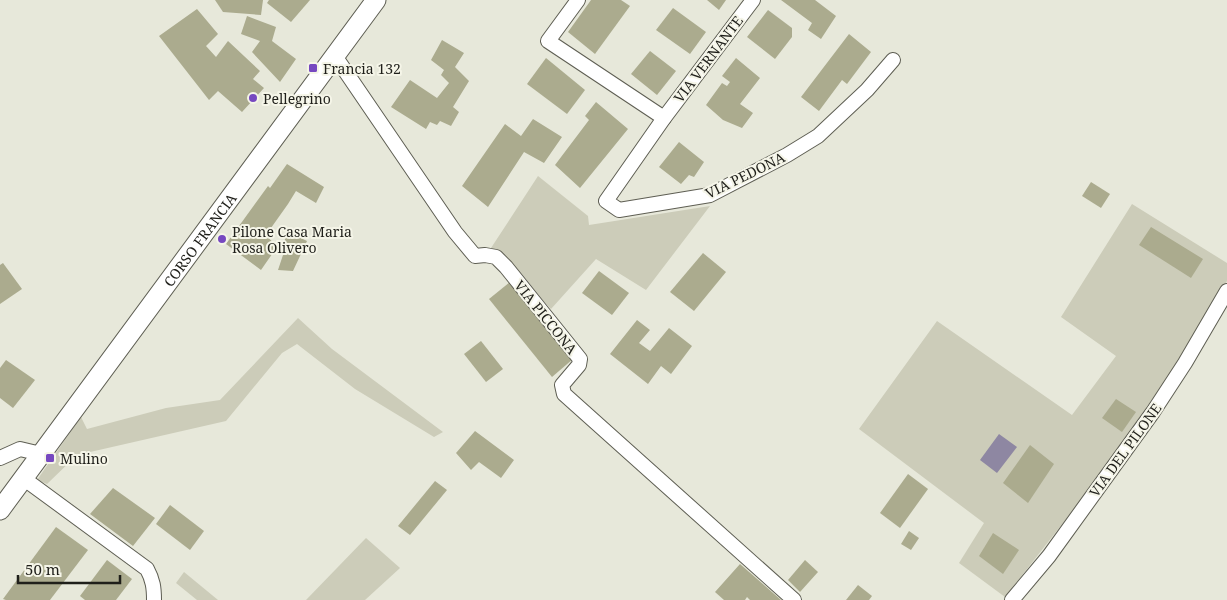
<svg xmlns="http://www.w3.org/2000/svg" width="1227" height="600" font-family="'Noto Serif',serif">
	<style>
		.green { fill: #ccccb9 }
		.water { fill: #8e87a2 }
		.building { fill: #abab8e }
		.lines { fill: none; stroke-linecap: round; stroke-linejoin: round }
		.minor-casing { stroke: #5e5e53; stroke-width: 16 }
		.secondary-casing { stroke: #5e5e53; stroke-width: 21 }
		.minor { stroke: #fff; stroke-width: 14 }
		.secondary { stroke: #fff; stroke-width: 19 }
		.poi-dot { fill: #7648c0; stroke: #f5f5e8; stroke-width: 2 }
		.labels { text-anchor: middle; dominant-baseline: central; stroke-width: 4; stroke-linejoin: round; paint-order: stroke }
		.street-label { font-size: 14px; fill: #1f1f1a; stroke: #f5f5e8 }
		.poi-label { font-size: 14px; fill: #1f1f1a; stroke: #f5f5e8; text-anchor: start }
	</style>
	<rect width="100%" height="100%" fill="#e7e8da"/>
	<g class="green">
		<path d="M538,176l50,40 1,9 121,-19 -64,84 -50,-31 -45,50 -60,-61z"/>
		<path d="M1132,204l95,59v18l-26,43 -73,116 -123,157 -46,-34 25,-40 -125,-94 78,-108 135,94 44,-59 -55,-39z"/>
		<path d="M298,318l34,31 111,83 -9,5 -79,-48 -58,-45 -15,9 -56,68 -149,34 -30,29 -10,-4 44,-63 6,12 79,-21 54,-8z"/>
		<path d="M366,538l34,30 -35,32h-59z"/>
		<path d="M184,572l34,28h-21l-21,-17z"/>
	</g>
	<path class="water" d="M999,434l18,13 -20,26 -17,-13z"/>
	<g class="building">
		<path d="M215,0h48l-2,15 -38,-3z"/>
		<path d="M269,0h41l-19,22 -24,-19z"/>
		<path d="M591,0h30l9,6 -35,48 -27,-22z"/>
		<path d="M707,0h19l-7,10z"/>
		<path d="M781,0h34l21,16 -15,23 -13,-9 4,-7z"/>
		<path d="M673,8l33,24 -16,22 -34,-24z"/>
		<path d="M197,9l21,25 -12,12 10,11 12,-16 32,30 -7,8 11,9 -22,24 -24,-21 -9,9 -50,-64z"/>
		<path d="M768,10l24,18v9l-17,22 -28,-22z"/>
		<path d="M247,16l29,11 -4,14 24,18 -16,23 -28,-30 8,-11 -19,-7z"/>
		<path d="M849,34l22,18 -24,32 -5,-4 -23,31 -18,-14z"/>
		<path d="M442,40l22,13 -9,14 14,14 -16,26 6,5 -8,14 -11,-5 -3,4 -7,-3 -4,7 -35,-22 19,-27 27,18 12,-15 -8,-8 3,-5 -13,-10z"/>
		<path d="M650,51l26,20 -19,24 -26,-21z"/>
		<path d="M546,58l39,32 -18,24 -40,-30z"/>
		<path d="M736,58l24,20 -20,26 13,9 -11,15 -19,-8 -17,-15 16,-22 5,3 3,-4 -8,-6z"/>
		<path d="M596,102l32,27 -48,59 -25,-23 34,-45 -4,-4z"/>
		<path d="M533,119l29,18 -18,26 -20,-11 -36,55 -26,-21 43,-62 16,12z"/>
		<path d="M679,142l25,20 -10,15 -5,-2 -8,9 -22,-17z"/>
		<path d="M287,164l37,23 -8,16 -20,-12 -8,13 -22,31 11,12 -16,23 -35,-26 42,-58 2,2z"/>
		<path d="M1091,182l19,12 -9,14 -19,-12z"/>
		<path d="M1151,227l52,32 -12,19 -52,-33z"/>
		<path d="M288,232l19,9 -14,30 -15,-1 5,-15 -4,-1z"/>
		<path d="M703,253l23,19 -32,39 -24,-19z"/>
		<path d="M3,263l19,26 -22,15v-39z"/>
		<path d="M599,271l30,22 -17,22 -30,-22z"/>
		<path d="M510,282l63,77 -21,18 -63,-78z"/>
		<path d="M637,320l13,10 -11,13 11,8 19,-23 23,18 -21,28 -10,-8 -13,18 -38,-30z"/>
		<path d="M481,341l22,28 -17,13 -22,-28z"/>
		<path d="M6,360l29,20 -22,28 -13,-10v-30z"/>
		<path d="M1116,399l20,13 -14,20 -20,-14z"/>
		<path d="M475,431l39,29 -13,18 -22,-16 -8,8 -15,-17z"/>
		<path d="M1030,445l24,19 -26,39 -25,-20z"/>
		<path d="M908,474l20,15 -28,39 -20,-15z"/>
		<path d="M435,481l12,9 -37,45 -12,-9z"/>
		<path d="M113,488l42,30 -22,28 -43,-32z"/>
		<path d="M170,505l34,26 -14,19 -34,-26z"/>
		<path d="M56,527l32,23 -38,50h-44l-3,-1z"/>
		<path d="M909,531l10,7 -8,12 -10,-6z"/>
		<path d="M993,533l26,17 -16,24 -24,-18z"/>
		<path d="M107,560l25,19 -16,21h-31l-5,-4z"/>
		<path d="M805,560l13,12 -18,20 -12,-12z"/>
		<path d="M740,564l41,36h-31l-3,-3 -2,3h-21l-9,-8z"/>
		<path d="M858,585l14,11 -3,4h-23z"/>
	</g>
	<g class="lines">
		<defs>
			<g id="minor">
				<path d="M578,0l-30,41 116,77"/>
				<path d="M753,0l-89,118 -58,83 13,9 91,-15 77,-40 31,-19 49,-46 26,-30"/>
				<path d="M335,56l120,176 20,24 10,-1 11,2 10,10 74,92 -1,6 -17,20 2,9 230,206"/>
				<path d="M0,458l20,-9 21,5"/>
				<path d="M23,478l124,91c6,11 7,19 7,31"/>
				<path d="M1012,600l37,-44 104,-144 32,-49 42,-72"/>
			</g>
			<g id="secondary">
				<path id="s1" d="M0,510l376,-510"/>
			</g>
		</defs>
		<use href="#minor" class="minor-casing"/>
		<use href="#secondary" class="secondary-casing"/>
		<use href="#minor" class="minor"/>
		<use href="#secondary" class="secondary"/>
	</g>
	<g class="poi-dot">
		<rect x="308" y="63" width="10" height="10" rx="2.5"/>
		<circle cx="253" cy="98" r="5"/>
		<circle cx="222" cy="239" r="5"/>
		<rect x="45" y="453" width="10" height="10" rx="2.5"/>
	</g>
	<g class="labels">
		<g class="street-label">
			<text transform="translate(708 59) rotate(-53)">VIA VERNANTE</text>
			<text transform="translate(745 175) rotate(-26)">VIA PEDONA</text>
			<text stroke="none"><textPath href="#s1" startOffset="336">CORSO FRANCIA</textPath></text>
			<text transform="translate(546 317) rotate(51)">VIA PICCONA</text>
			<text transform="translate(1125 450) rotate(-54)">VIA DEL PILONE</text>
		</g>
		<g class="poi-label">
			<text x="323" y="68">Francia 132</text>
			<text x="263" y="98">Pellegrino</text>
			<text x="232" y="231">Pilone Casa Maria<tspan x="232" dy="16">Rosa Olivero</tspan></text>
			<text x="60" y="458">Mulino</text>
		</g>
	</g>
	<path d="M18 575v8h102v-8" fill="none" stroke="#1f1f1a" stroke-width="2.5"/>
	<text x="25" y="575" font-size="15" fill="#1f1f1a" stroke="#f5f5e8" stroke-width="4" paint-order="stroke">50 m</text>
</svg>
